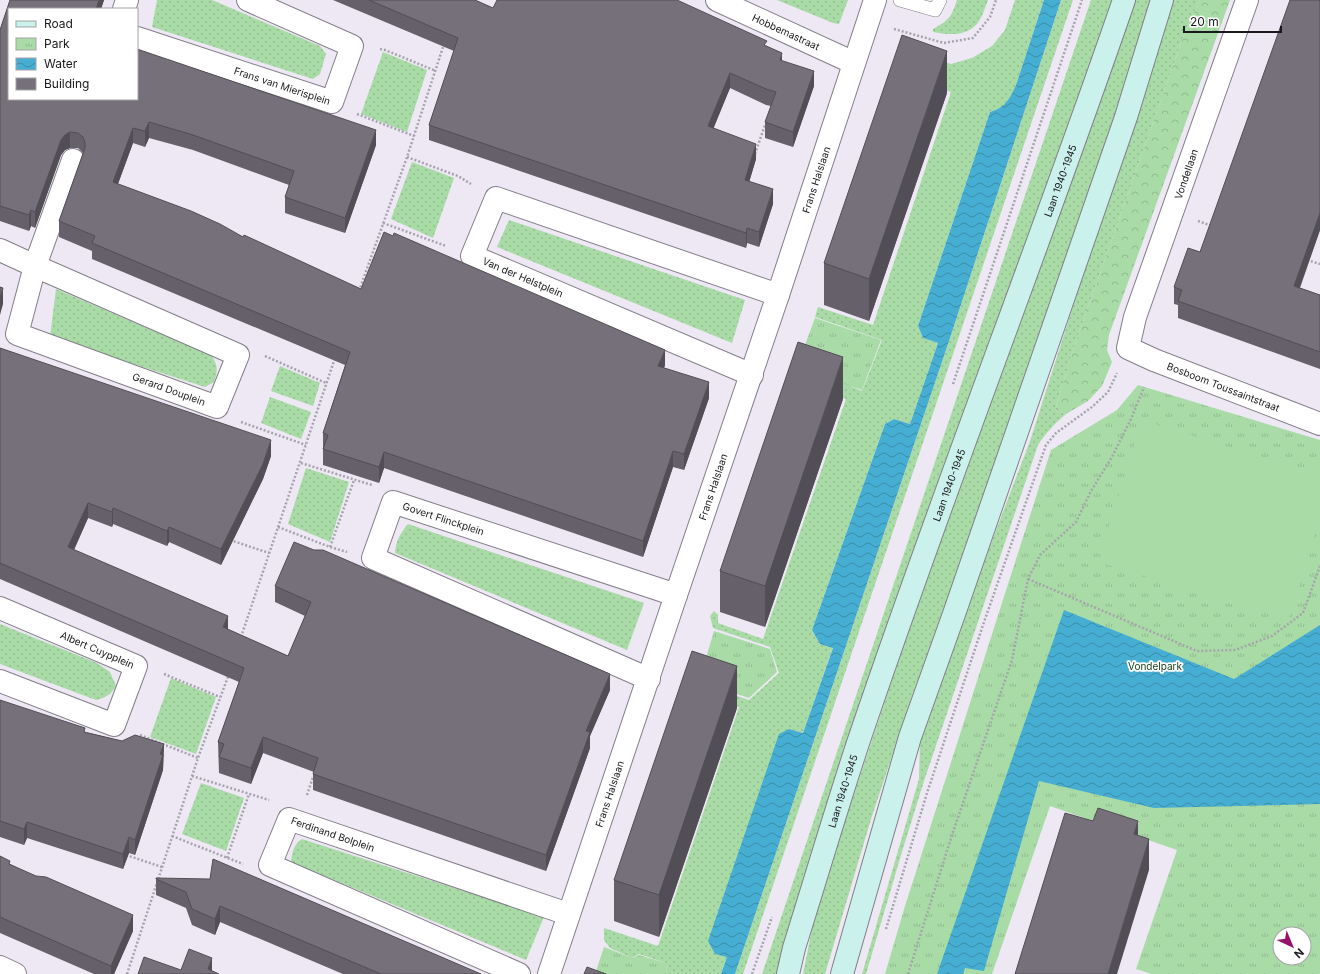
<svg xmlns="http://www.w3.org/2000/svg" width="1320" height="974" font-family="Inter,sans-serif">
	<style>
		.grass { fill: url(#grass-dots) }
		.forest { fill: url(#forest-crowns) }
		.park { fill: url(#park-tufts); fill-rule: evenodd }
		.pitch { fill: #a9dba7 }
		.water { fill: url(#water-waves) }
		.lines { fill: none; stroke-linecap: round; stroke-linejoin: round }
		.lane-casing { stroke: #837e89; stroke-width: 14 }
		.street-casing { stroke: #837e89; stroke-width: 24 }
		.secondary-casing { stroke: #837e89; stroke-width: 24 }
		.path { stroke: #a7a3ad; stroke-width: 2.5; stroke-dasharray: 2 2; stroke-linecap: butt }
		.lane { stroke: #fff; stroke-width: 13 }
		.street { stroke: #fff; stroke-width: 22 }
		.secondary { stroke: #cbf1ed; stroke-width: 22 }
		.wall { fill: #656069 }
		.shaded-wall { fill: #524e55 }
		.building { fill: #75707a; stroke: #524e55 }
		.labels { text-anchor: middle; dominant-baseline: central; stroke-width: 3.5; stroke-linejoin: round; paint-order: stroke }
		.street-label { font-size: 10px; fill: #19181c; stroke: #fff }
		.park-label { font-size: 10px; fill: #0f3a11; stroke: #fff }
	</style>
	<defs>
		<pattern id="grass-dots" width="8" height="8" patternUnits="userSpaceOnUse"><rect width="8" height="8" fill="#a9dba7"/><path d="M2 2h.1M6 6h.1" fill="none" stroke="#91bb8f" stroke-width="1.8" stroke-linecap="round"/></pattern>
		<pattern id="forest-crowns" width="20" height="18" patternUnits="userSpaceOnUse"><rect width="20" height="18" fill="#a9dba7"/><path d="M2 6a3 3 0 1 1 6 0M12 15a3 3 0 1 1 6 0" fill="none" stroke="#91bb8f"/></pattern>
		<pattern id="park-tufts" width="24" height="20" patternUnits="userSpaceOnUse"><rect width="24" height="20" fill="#a9dba7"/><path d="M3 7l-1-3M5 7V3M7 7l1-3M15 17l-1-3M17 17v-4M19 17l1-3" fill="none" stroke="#91bb8f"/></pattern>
		<pattern id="water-waves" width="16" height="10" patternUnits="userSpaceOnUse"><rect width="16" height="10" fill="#46aed3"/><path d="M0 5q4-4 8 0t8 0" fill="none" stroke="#3a8daa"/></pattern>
	</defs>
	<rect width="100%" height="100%" fill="#ede8f4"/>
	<g class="grass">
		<path d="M157,0h55l108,46 6,8 -6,20 -7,5 -161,-52z"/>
		<path d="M777,0h71l-9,24 -6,-1z"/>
		<path d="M957,0h31c-3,7 -5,15 -9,21 -10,16 -30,14 -46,11v-3c16,-9 18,-11 24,-29z"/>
		<path d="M1015,0h29l-28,85c-6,15 -10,22 -26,27l-72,214 5,12 15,5 -28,81 -16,-5 -9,5 -73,206 8,14 13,3 -30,86 -14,-4 -62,228 -6,17h-54l-1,-11 -27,-9 -7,4 -22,-10 -6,-8v-12l54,18 81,-239 -44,-15 3,-9 51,17 30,-27 -9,-26 -57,-19 -3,-12 4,-5 4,4v8l45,16 83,-240 -56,-20 47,2 25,10 20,-51 -67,-23 3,-10 55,18 78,-233 -51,-17 2,-25 49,14 21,-6 20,-12 13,-16z"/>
		<path d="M1061,0h12l-330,974h-8l214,-633z"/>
		<path d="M1091,0h23l-304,866 -33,108h-15z"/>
		<path d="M1136,0h16l-103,318 -62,184 -74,191 -42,126 -46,155h-22l12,-60 19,-60 92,-276z"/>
		<path d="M1171,0h29l-14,29 -113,321 -18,60 11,4c-11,9 -20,19 -28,31l-114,336 -23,74 -35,119h-4l57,-195 1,-40 32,-93 78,-205z"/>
		<path d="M383,52l44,18 -20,62 -46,-18z"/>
		<path d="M412,162l42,16 -21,60 -42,-19z"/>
		<path d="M509,220l236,80 -13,43 -235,-96z"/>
		<path d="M56,289l156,67c6,11 6,14 2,26l-9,5 -155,-50z"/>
		<path d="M280,366l40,17 -7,23 -42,-15z"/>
		<path d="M270,397l41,15 -10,27 -40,-16z"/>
		<path d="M306,468l43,14 -19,60 -42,-18z"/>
		<path d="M408,524l236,79 -17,47 -232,-97c1,-13 5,-19 13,-29z"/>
		<path d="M0,624l97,39 13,9 6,14c-5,8 -10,12 -20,14l-96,-36z"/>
		<path d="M171,678l45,19 -20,57 -46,-17z"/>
		<path d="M201,783l43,15 -18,53 -44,-17z"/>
		<path d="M302,839l242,78 -18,43 -235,-98c1,-10 3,-18 11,-23z"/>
	</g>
	<path class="forest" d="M1200,0h30l-121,335 -2,15 5,12 -10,24 -14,15 -22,13 -11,-4 18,-60 113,-321z"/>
	<g class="park">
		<path d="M815,318l66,22 -19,50 -66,-21z"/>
		<path d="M1138,385l182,55v534h-168l-16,-5 41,-119 -127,-44 -58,168h-107l20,-68 146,-456 66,-40zM1280,934h24v24h-24z"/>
		<path d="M714,631l56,18 7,23 -28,26 -50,-17z"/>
		<path d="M604,947l28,11 7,-3 27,8 1,11h-72z"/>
	</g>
	<path class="pitch" d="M1142,420l178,55v42l-32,103 -190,-58z"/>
	<g class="water">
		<path d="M1044,0h17l-112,341 -214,633h-14l6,-17 -12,-3 -7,-13 71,-207 10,-5 14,4 30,-85 -13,-4 -8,-14 73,-206 9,-5 16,5 28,-81 -15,-5 -5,-12 72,-214c16,-5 19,-12 26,-27z"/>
		<path d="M1064,610l170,69 86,-54v179l-166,4 -115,-27 -55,190 -19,-3 -2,6h-26z"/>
	</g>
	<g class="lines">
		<defs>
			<path id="lane" d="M900,0l35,10 5,-10"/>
			<g id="street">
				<path id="s1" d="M717,0l137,63"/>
				<path id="s2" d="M1247,0l-112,317 -7,31 26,12 166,64"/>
				<path d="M124,9l3,-9"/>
				<path id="s3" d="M137,38l195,64 20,-56 -104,-46"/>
				<path d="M0,250l35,16 38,-106"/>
				<path d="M35,266l203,89 -21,52 -200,-73z"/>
				<path d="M752,375l-280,-119 24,-58 282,97"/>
				<path id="s4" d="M0,608l136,58 -22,59 -114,-44"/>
				<path id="s5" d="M649,679l-276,-121 20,-56 283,93"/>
				<path d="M0,967l15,7"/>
				<path id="s6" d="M519,974l-249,-109 19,-46 279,95"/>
				<path id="s7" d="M549,974l127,-379 102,-300 97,-295"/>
			</g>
			<g id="secondary">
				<path id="s8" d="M788,974l6,-26c21,-67 41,-135 63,-202 84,-250 181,-496 267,-746"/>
				<path d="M842,974l68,-237 44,-123 172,-497 36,-117"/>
			</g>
		</defs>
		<use href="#lane" class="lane-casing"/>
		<use href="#street" class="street-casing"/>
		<use href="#secondary" class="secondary-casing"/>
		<g class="path">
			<path d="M894,29l50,14 29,-5 17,-21 6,-17"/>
			<path d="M380,49l5,1 51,21"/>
			<path d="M357,114l57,22"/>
			<path d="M755,154l10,-29"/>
			<path d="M407,157l51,19 13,8"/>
			<path d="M1198,221l14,5"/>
			<path d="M383,223l63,23"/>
			<path d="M1307,260l13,4"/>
			<path d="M359,291l48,-134 37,-113"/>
			<path d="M265,356l61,27"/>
			<path d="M953,384l129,-384"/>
			<path d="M241,422l65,23"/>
			<path d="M301,463l71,22"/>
			<path d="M278,527l52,20 17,5"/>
			<path d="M230,540l39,13"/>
			<path d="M330,547l24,-67"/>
			<path d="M1028,579l169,72 38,-1 37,-14 31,-23 17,-47"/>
			<path d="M241,637l94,-279"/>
			<path d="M164,674l56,23"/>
			<path d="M140,735l58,23"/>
			<path d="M192,776l77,24"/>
			<path d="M307,795l6,-18"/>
			<path d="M172,836l71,28"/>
			<path d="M126,855l36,12"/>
			<path d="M227,858l22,-64"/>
			<path d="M886,929l41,-136 56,-168 63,-180 10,-12 36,-26 16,-15 9,-19"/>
			<path d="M127,974l71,-216 31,-84"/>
			<path d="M752,974l20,-57"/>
			<path d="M908,974l45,-142 59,-172 16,-81 12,-24 36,-33 15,-31 21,-34 19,-38 13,-32"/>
		</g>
		<use href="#lane" class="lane"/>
		<use href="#street" class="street"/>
		<use href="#secondary" class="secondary"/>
	</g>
	<g class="wall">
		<path d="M10,0h94l-3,9h-92l367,136 -31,88 -60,-20v-16l4,-12 -96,-35 -44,-12 -4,9 -12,-4 -15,41 125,53 118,52 304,76 -1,3 45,30 -25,72 -11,-3 -30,90 -259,-89 -5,15 -56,-18v-32l22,-68 -253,-106v-8l-33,-14v-16l24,-68 -5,-5h-8l-5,2 -4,5 -26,73 -4,-2 -2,5 -29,-10v-191z"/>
		<path d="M333,0h142l18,8 274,38 15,15 32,25 -21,61 -28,-9v-16l6,-16 -5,-1 -36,-17 -17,40 43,31 -7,23 24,22 -14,43 -12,-4 -1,5 -317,-108v-15l25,-74z"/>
		<path d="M1320,0v230l-20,58 20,7v74l-142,-51v-13l-4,-1v-17l26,-35z"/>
		<path d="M947,93l-78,228 -45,-16v-42z"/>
		<path d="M0,348l271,108 -8,23 -42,86 -52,-23 -2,4 -54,-22 -1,3 -24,-9 -14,32 154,80 60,26 17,-40 -30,-14v-16l335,104 -20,46v12l-44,123 -233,-81v-16l1,-2 -51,-19 -12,31 -32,-11 -1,-31 21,-60 -239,-103z"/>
		<path d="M843,399l-78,228 -45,-15v-41z"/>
		<path d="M0,700l85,32 37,9 42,3 -1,26 -28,85 -6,-2 -6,16 -96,-31 -3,7 -24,-8z"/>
		<path d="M737,708l-78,229 -45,-16v-41z"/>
		<path d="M0,856l10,8 123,67 -19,43h-20l-94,-41z"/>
		<path d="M156,879l325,95h-138l-123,-52 -5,13 -23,-10 -6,-17 -30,-13z"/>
	</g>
	<g class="shaded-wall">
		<path d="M99,0h5l-3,9h-5z"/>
		<path d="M947,51v42l-78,228v-42z"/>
		<path d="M782,53v15l-2,-8z"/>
		<path d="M814,71v15l-21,61v-15z"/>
		<path d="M730,73v15l-22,54v-16z"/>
		<path d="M149,122v16l-4,9v-16z"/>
		<path d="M133,128v15l-20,54v-15z"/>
		<path d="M376,130v15l-31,88v-15z"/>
		<path d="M70,132v16l-5,2 -4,5 -26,73v-16l26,-72 4,-5z"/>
		<path d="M756,144v15l-11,37v-16z"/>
		<path d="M773,189v15l-14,43v-15z"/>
		<path d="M31,210v16l-2,5v-16z"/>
		<path d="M1320,213v17l-26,73v-17z"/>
		<path d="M747,228v15l-1,5v-15z"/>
		<path d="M3,288v16l-3,11v-16z"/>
		<path d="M665,350v15l-7,16v-15z"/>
		<path d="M843,357v42l-78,228v-41z"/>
		<path d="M709,382v16l-25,72v-16z"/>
		<path d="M271,440v16l-8,23 -42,86v-16z"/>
		<path d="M673,451v16l-30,90v-16z"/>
		<path d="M384,452v16l-5,15v-16z"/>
		<path d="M88,503v15l-20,45v-16z"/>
		<path d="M113,508v16l-1,3v-15z"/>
		<path d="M169,527v15l-2,4v-15z"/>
		<path d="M228,616v16l-5,-5z"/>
		<path d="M737,666v42l-78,229v-42z"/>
		<path d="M610,674v16l-20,46v12l-44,123v-16l40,-124z"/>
		<path d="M263,737v16l-12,31v-16z"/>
		<path d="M164,744l-1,26 -28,85v-15z"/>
		<path d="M1138,821v31l-4,-18z"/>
		<path d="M27,822v16l-3,7v-16z"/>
		<path d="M129,837v16l-6,16v-15z"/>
		<path d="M1149,839v31l-32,104h-9z"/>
		<path d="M220,906v16l-5,13v-16z"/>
		<path d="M133,915v16l-19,43h-3v-8z"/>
		<path d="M212,958v16l-4,-5z"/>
	</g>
	<g class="building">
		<path d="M10,0h89l-3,9h-87v90h128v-50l239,81 -31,88 -60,-21 9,-26 -101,-36 -44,-13 -4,9 -12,-3 -20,54 78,29 29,13 23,13 1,-2 117,54 23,-57 9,4 1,-3 271,117 -7,16 51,16 -25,72 -11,-3 -30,90 -259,-89 -5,15 -56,-18 5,-14 -5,-2 27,-81 -258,-109 3,-7 -36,-15 26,-73v-6l-2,-5 -5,-4 -8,-1 -5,3 -4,5 -26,72 -4,-2 -2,5 -29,-9v-176z"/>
		<path d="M369,0h106l18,8 4,-8h180l90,41 -3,4 18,8 -2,7 34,11 -21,61 -28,-10 11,-30 -10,-3 -36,-16 -22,53 48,18 -11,36 28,9 -14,43 -12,-4 -1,5 -317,-108 29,-87z"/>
		<path d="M1290,0h30v213l-26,73 26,9v57l-142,-51 4,-11 -8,-3 14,-39 12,4z"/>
		<path d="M902,35l45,16 -78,228 -45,-16z"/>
		<path d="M0,287l3,1 -3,11z"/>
		<path d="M798,342l45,15 -78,229 -45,-15z"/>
		<path d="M0,348l271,92 -8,24 -42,85 -52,-22 -2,4 -54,-23 -1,4 -24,-9 -20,44 160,69 -5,11 65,29 23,-54 -36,-16 19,-44 20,8h9l287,124 -24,57 4,1 -44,123 -233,-81 5,-16 -55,-21 -12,31 -32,-11 5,-13 -6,-2 26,-74 -244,-105z"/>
		<path d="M692,651l45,15 -78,229 -45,-15z"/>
		<path d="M0,700l85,28 -1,4 38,9 13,-6 29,9 -4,10 3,1 -28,85 -6,-3 -6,17 -96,-32 -3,7 -24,-8z"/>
		<path d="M1098,808l40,13 -4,13 15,5 -41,135h-93l50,-161 28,8z"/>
		<path d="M0,856l10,5 -1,3 27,12 10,1 87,38 -22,51 -111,-49z"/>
		<path d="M213,859l268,115h-100l-161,-68 -5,13 -23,-10 -6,-17 -30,-13v-1l54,1z"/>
		<path d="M189,949l23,9 -4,11 11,5h-81l6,-17 37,13z"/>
		<path d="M587,967l19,7h-22z"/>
	</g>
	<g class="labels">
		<g class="street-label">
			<text stroke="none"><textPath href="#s1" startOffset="76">Hobbemastraat</textPath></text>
			<text stroke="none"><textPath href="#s3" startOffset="153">Frans van Mierisplein</textPath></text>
			<text transform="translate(1186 174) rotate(-71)">Vondellaan</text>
			<text stroke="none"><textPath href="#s7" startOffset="838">Frans Halslaan</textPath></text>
			<text stroke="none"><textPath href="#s8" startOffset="839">Laan 1940-1945</textPath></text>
			<text transform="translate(523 277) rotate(23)">Van der Helstplein</text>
			<text stroke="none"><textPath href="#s2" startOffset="471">Bosboom Toussaintstraat</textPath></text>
			<text transform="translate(169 389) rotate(20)">Gerard Douplein</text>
			<text stroke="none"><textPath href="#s8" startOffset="515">Laan 1940-1945</textPath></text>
			<text stroke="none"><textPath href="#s7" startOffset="514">Frans Halslaan</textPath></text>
			<text stroke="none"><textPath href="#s5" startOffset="414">Govert Flinckplein</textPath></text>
			<text stroke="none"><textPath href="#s4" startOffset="106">Albert Cuypplein</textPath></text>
			<text stroke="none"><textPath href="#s8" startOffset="191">Laan 1940-1945</textPath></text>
			<text stroke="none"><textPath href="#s7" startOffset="190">Frans Halslaan</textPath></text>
			<text stroke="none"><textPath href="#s6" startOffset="368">Ferdinand Bolplein</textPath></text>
		</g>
		<g class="park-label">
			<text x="1155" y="666">Vondelpark</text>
		</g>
	</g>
	<rect x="8" y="8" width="130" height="92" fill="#ffffff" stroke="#a3a3a4"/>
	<rect x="16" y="21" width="20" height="6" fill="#cbf1ed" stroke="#a3a3a4"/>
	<text x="44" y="28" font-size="12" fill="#19181c">Road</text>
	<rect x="16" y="38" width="20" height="12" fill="url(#park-tufts)" stroke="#a3a3a4"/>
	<text x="44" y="48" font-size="12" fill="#19181c">Park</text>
	<rect x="16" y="58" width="20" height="12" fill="url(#water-waves)" stroke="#a3a3a4"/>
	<text x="44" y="68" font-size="12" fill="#19181c">Water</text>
	<rect x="16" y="78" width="20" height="12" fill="#75707a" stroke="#a3a3a4"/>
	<text x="44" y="88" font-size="12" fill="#19181c">Building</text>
	<g transform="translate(1292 946) rotate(136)"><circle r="19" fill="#ffffff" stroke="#a3a3a4"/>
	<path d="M0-3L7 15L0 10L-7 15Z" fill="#96136a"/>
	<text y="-6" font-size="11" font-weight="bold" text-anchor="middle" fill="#19181c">N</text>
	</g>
	<path d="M1184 26v6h97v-6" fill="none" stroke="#19181c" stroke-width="2"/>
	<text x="1190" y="26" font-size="12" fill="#19181c" stroke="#ffffff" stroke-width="3" paint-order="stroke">20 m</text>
</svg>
